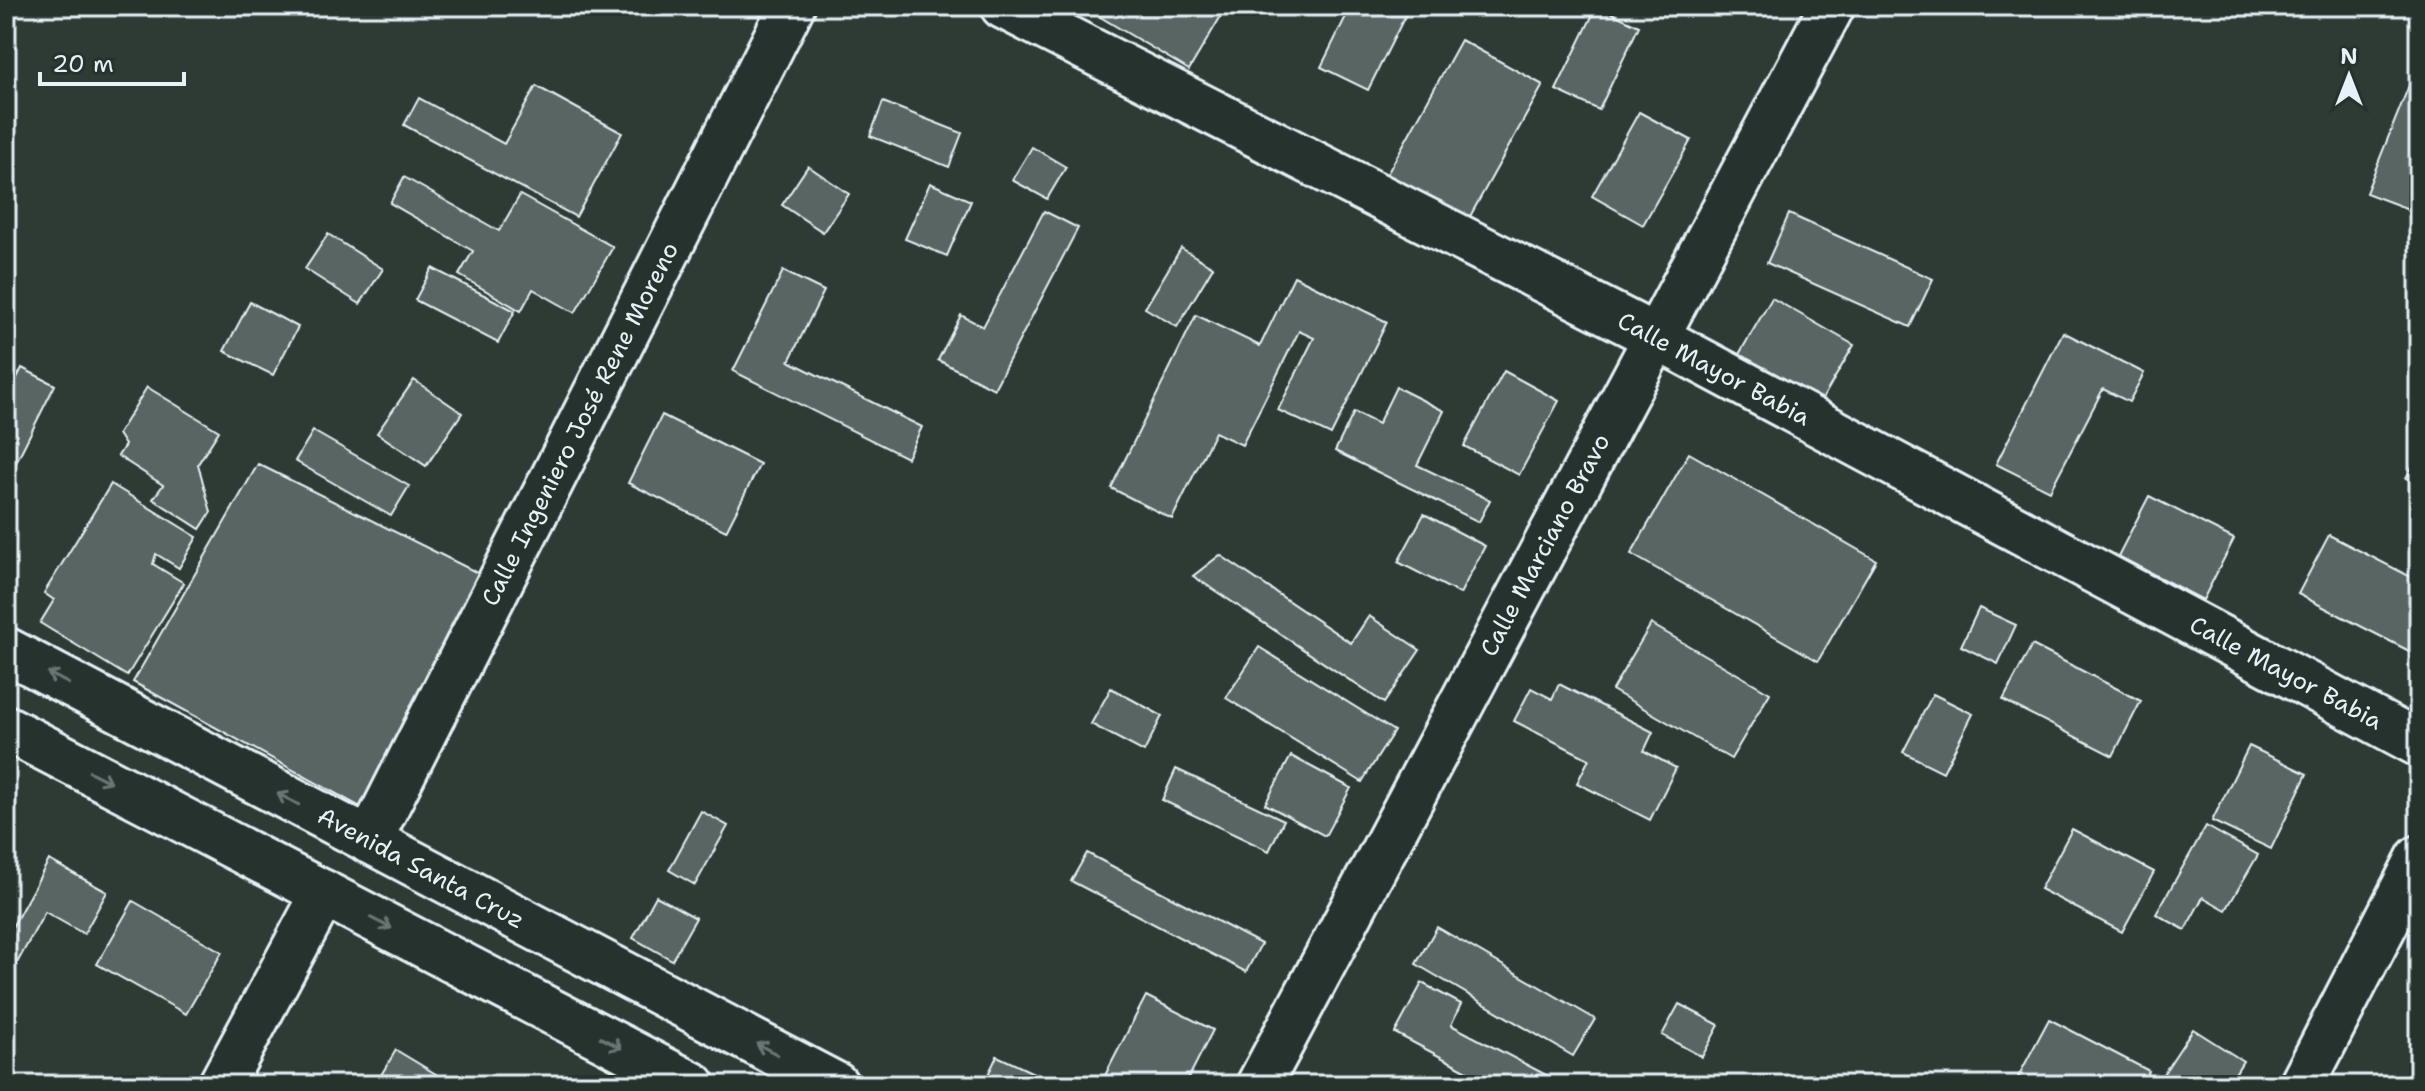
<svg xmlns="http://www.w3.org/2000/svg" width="2425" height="1091" font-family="'Shantell Sans',sans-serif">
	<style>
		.building { fill: #596563; stroke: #e8f1f8; stroke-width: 2 }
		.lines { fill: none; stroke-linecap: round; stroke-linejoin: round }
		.minor-casing { stroke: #e8f1f8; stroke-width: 50 }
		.major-casing { stroke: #e8f1f8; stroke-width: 50 }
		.minor { stroke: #26332d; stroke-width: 44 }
		.major { stroke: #26332d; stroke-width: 44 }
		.oneway { stroke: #6a7674 }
		.labels { text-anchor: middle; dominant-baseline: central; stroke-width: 7; stroke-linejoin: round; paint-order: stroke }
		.street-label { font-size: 24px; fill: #e8f1f8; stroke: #26332d }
	</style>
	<rect width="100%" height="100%" fill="#2e3b35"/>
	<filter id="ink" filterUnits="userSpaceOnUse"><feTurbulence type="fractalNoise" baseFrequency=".0125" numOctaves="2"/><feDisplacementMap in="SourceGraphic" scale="16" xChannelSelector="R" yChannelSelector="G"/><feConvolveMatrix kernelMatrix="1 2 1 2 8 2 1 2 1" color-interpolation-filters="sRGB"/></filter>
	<g filter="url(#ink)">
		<g class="building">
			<path d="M1082,6h145l-38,64z"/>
			<path d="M1351,6h59l-42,84 -47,-23z"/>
			<path d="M1597,6l42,20 -40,84 -43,-20z"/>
			<path d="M1461,40l82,45 -75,135 -82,-44z"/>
			<path d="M2416,68l3,1v144l-53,-20z"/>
			<path d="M536,86l86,47 -46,84 -172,-92 15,-27 85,46z"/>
			<path d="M883,102l79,31 -13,34 -79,-31z"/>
			<path d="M1639,112l52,28 -48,85 -51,-29z"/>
			<path d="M1032,147l34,20 -19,32 -35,-19z"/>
			<path d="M808,166l41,28 -26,38 -41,-27z"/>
			<path d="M404,177l95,54 21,-36 93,52 -38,66 -42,-24 -12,22 -62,-36 14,-24 -83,-48z"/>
			<path d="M930,183l41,18 -24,55 -42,-17z"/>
			<path d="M1044,211l34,17 -84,161 -56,-29 23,-45 22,12z"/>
			<path d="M1789,214l144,65 -23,48 -143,-64z"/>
			<path d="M328,234l55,35 -23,35 -55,-35z"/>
			<path d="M1181,248l32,19 -36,60 -32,-19z"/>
			<path d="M432,268l83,43 -17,32 -83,-43z"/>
			<path d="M783,271l41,20 -35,70 133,66 -15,31 -174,-87z"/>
			<path d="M1294,276l93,46 -56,113 -53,-25 36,-72 -15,-7 -57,114 -27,-13 -43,87 -61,-31 85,-173 64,31z"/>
			<path d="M1772,298l82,47 -34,58 -82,-47z"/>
			<path d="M250,302l48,25 -25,48 -49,-24z"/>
			<path d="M2063,332l81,41 -15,29 -26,-13 -53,102 -54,-27z"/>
			<path d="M22,368l33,17 -49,97v-83z"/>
			<path d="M1504,371l55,30 -40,74 -55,-29z"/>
			<path d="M414,380l48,33 -36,53 -49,-33z"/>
			<path d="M147,387l72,44 -21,33 13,48 -11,17 -47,-30 10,-14 -45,-29 7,-11 -7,-11z"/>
			<path d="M1396,387l48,24 -27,54 73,35 -11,22 -144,-71 19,-39 24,12z"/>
			<path d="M662,415l98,49 -34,67 -98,-48z"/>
			<path d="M313,431l96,55 -18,30 -96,-55z"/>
			<path d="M1689,453l187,107 -58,101 -187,-107z"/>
			<path d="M2419,453v32l-13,-7z"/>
			<path d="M258,464l234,116 -119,234 -240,-132z"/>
			<path d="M111,484l86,53 -18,31 -23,-14 -3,10 31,19 -57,93 -87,-53 14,-23 -10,-7z"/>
			<path d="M2149,496l85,43 -31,61 -85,-44z"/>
			<path d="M1424,514l61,32 -25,48 -62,-32z"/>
			<path d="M2329,535l90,46v75l-121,-62z"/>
			<path d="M1220,555l131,88 18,-27 51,34 -36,53 -191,-127z"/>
			<path d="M1979,608l37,17 -18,39 -37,-18z"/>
			<path d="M1651,624l119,69 -39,66 -119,-69z"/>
			<path d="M2032,645l109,56 -28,55 -110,-56z"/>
			<path d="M1259,647l135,84 -32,51 -136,-84z"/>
			<path d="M1559,684l94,48 -9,19 32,17 -26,52 -73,-37 12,-24 -75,-38 17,-33 21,11z"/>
			<path d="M1111,688l51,28 -18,36 -53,-28z"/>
			<path d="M1933,694l40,20 -30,58 -40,-20z"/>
			<path d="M2249,746l58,28 -36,75 -59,-28z"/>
			<path d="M1291,756l60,32 -26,48 -60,-32z"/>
			<path d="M1176,769l108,51 -15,31 -107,-51z"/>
			<path d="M701,811l27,15 -33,59 -26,-15z"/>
			<path d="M2206,826l52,29 -32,55 -23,-13 -18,33 -29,-16z"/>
			<path d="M2072,829l82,43 -32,60 -82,-43z"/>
			<path d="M1087,853l174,91 -15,28 -175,-91z"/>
			<path d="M49,860l58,32 -23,42 -39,-22 -39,71v-57l5,3z"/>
			<path d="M656,896l40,22 -24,42 -39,-22z"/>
			<path d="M133,901l89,51 -36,62 -89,-50z"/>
			<path d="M1437,927l158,92 -22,37 -157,-92z"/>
			<path d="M1422,983l39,21 -10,21 114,60h-71l-99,-52z"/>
			<path d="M1146,996l67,34 -28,55h-85z"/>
			<path d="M1679,1004l40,21 -17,32 -40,-22z"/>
			<path d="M2049,1019l100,52 -8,14h-107l-16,-8z"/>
			<path d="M2193,1029l50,32 -15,24h-72z"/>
			<path d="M396,1050l58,35h-79z"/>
			<path d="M997,1056l41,19 -5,10h-50z"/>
		</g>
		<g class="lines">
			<defs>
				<g id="minor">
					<path d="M1003,6l653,331 763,407"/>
					<path d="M369,841l423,-835"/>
					<path d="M221,1085l103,-192"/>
					<path d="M1259,1085l573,-1079"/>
					<path d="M2302,1085l117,-227"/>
				</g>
				<g id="major">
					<path d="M6,650l830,435"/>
					<path d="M6,728l687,357"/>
				</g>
			</defs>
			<use href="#minor" class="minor-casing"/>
			<use href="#major" class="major-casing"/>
			<use href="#minor" class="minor"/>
			<use href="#major" class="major"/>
		</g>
		<defs><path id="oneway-shaft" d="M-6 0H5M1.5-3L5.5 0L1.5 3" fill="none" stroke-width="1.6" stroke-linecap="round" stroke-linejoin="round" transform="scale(2)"/></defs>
		<g class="oneway">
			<use href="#oneway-shaft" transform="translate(58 678) rotate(-152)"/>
			<use href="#oneway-shaft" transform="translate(100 777) rotate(27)"/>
			<use href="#oneway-shaft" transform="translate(288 799) rotate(-152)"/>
			<use href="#oneway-shaft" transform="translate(381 923) rotate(27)"/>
			<use href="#oneway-shaft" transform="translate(611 1043) rotate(27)"/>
			<use href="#oneway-shaft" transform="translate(767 1049) rotate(-152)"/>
		</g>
	</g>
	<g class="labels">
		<g class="street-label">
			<text transform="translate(1714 369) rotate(28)">Calle Mayor Babia</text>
			<text transform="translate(580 424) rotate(-63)">Calle Ingeniero José Rene Moreno</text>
			<text transform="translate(1545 545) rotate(-62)">Calle Marciano Bravo</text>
			<text transform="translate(2286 673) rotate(28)">Calle Mayor Babia</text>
			<text transform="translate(421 868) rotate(28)">Avenida Santa Cruz</text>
		</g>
	</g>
	<rect width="2425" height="1091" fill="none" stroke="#26332d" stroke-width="32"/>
	<rect x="16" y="16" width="2393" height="1059" fill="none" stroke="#e8f1f8" stroke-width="3" filter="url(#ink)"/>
	<g transform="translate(2349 76)" stroke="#26332d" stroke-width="6" paint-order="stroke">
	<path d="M0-6L14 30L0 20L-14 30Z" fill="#e8f1f8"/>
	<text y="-12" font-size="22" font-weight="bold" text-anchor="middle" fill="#e8f1f8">N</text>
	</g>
	<path d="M40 72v12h144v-12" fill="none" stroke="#e8f1f8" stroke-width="4"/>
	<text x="52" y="72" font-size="24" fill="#e8f1f8" stroke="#26332d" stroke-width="6" paint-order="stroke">20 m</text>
</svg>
